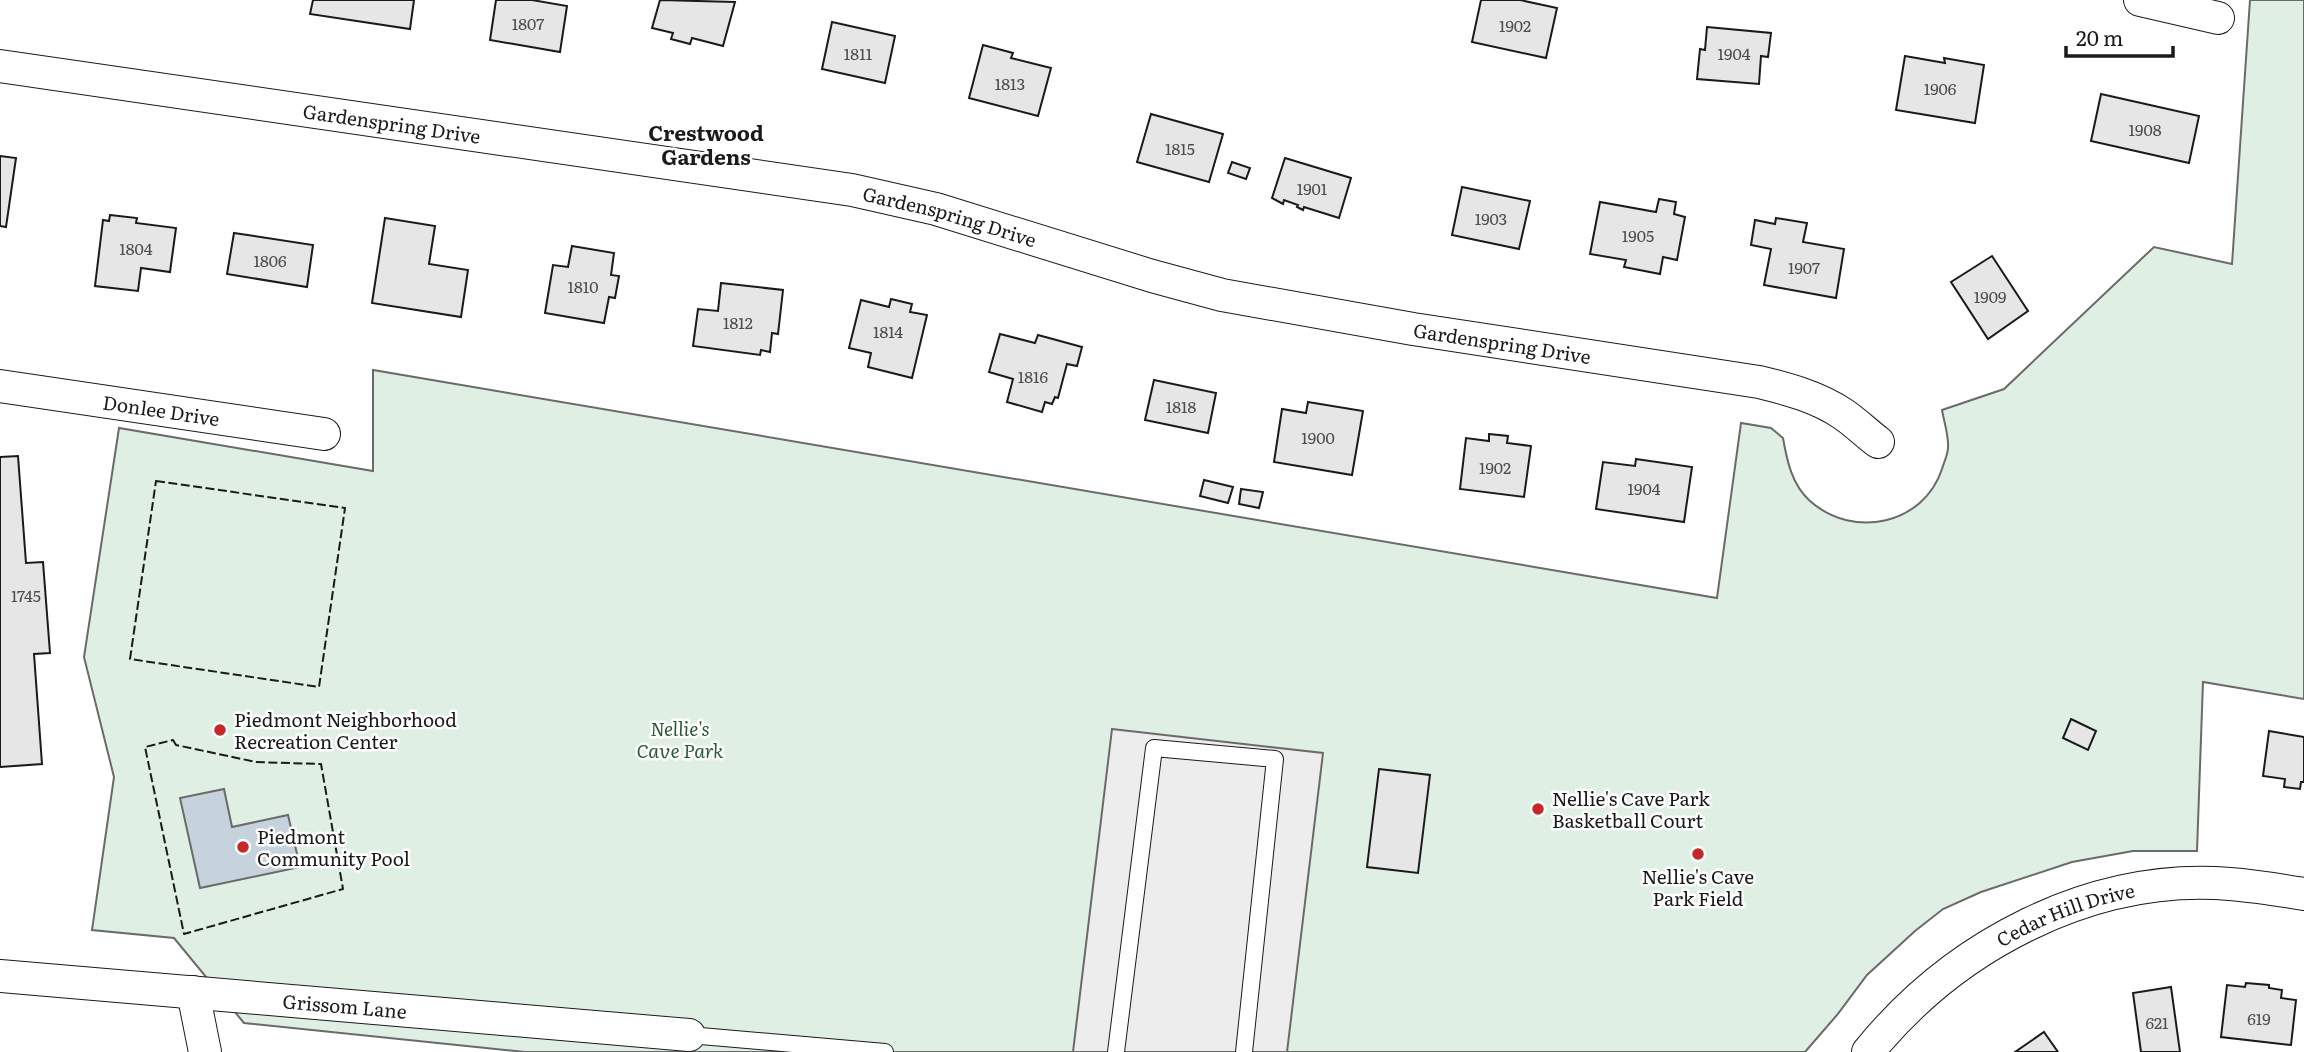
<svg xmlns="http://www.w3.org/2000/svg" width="2304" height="1052" font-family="Literata,serif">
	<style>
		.green { fill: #e0efe3; stroke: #6a6a6a; stroke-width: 2 }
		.parking { fill: #ededed; stroke: #6a6a6a; stroke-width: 2 }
		.water { fill: #c6d2dc; stroke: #6a6a6a; stroke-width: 2 }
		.building { fill: #e6e6e6; stroke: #1a1a1a; stroke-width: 2 }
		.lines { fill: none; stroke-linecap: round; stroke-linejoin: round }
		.service-casing { stroke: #1a1a1a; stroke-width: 18 }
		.minor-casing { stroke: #1a1a1a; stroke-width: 34 }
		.service { stroke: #fff; stroke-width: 16 }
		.minor { stroke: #fff; stroke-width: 32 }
		.fence { stroke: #1a1a1a; stroke-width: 2; stroke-dasharray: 9 3.5; stroke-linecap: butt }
		.poi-dot { fill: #c62828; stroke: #fff; stroke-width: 2.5 }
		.labels { text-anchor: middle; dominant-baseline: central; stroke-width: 5; stroke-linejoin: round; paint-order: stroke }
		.number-label { font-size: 16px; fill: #4d4d4d }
		.street-label { font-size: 19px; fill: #1a1a1a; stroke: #fff }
		.poi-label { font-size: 19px; fill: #1a1a1a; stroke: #fff; text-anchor: start }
		.park-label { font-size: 19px; font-style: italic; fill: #2b5a34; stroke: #fff }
		.neighbourhood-label { font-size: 21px; font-weight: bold; fill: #1a1a1a; stroke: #fff }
	</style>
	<rect width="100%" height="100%" fill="#fff"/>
	<path class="green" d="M2250,0h54v699l-101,-17 -6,169h-64l-61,11 -91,30 -38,17 -28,22 -48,44 -30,40 -32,37h-1280l-281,-29 -70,-85 -82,-8 22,-153 -30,-120 35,-229 254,43v-101l1344,228 24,-175 30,5 12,10c4,23 9,47 27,63 44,39 114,23 132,-32 2,-7 6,-15 6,-21 1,-12 -4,-26 -6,-38l62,-21 150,-142 78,17z"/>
	<path class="parking" d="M1112,729l211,24 -36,299h-214z"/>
	<path class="water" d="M224,789l8,38 56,-12 12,52 -100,21 -20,-90z"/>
	<g class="building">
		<path d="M313,0h101l-4,29 -100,-15z"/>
		<path d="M496,0h36l35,6 -7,46 -70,-12z"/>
		<path d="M660,0l75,2 -12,44 -31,-8 -2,6 -19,-5 2,-6 -21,-5z"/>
		<path d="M1481,0h39l37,8 -11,50 -74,-16z"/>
		<path d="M832,22l63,14 -10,47 -63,-14z"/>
		<path d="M1707,27l64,6 -3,24 -7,-1 -2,28 -62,-5 3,-30 5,1z"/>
		<path d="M983,45l30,8 -2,5 40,10 -13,48 -69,-18z"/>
		<path d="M1905,56l40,7 -1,-5 40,7 -9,58 -79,-13z"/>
		<path d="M2101,94l98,22 -10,47 -98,-22z"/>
		<path d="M1151,114l72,20 -14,48 -72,-20z"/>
		<path d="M0,156l16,2 -10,69 -6,-1z"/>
		<path d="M1285,158l66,20 -12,40 -35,-11 -1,3 -6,-3 1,-2 -14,-5 -1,4 -11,-6z"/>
		<path d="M1232,162l18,6 -4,11 -18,-6z"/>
		<path d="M1462,187l68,14 -11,48 -67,-14z"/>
		<path d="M1659,199l17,3 -2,12 11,3 -8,43 -14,-3 -3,17 -36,-7 2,-7 -36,-6 10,-52 56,10z"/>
		<path d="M110,215l27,3 -1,5 40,5 -6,44 -29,-4 -3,23 -43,-5 8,-66 6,1z"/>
		<path d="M385,218l50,8 -6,38 39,6 -7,47 -89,-14z"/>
		<path d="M1776,218l31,5 -4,19 41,7 -8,49 -72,-13 7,-36 -20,-4 4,-25 20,4z"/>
		<path d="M234,233l79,12 -6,42 -80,-13z"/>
		<path d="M572,246l42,7 -3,22 8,1 -4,22 -6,-1 -5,26 -59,-10 8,-48 15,2z"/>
		<path d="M1992,256l36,55 -40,28 -37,-57z"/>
		<path d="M721,283l62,7 -5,44 -6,-1 -2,19 -9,-2 -1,5 -67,-9 5,-37 20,2z"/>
		<path d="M891,299l21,5 -2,8 17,3 -15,63 -44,-11 3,-14 -22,-5 12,-48 28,7z"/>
		<path d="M1000,334l35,9 3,-8 44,12 -5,19 -10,-2 -9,34 -3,-1 -3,7 -7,-2 -3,10 -35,-10 6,-23 -24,-7z"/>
		<path d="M1154,380l62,13 -8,40 -63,-13z"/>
		<path d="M1308,402l55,9 -11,64 -78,-13 8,-53 24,4z"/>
		<path d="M1489,434l19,2 -1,7 24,3 -7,51 -64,-8 6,-51 23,3z"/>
		<path d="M18,456l8,107 17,-1 7,91 -16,1 8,110 -42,3v-310z"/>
		<path d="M1636,459l56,8 -8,55 -88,-13 7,-47 32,4z"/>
		<path d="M1204,480l29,7 -5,16 -28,-7z"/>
		<path d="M1241,489l22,3 -4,16 -20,-4z"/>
		<path d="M2071,719l25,12 -8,19 -25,-12z"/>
		<path d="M2269,731l35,6v45h-3l-1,7 -16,-2 1,-8 -22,-3z"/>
		<path d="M1379,769l51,6 -12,98 -51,-6z"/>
		<path d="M2246,983l23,2v3l13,2 -1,8 15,2 -5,45 -70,-8 6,-52 18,2z"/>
		<path d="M2171,987l9,65h-39l-8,-59z"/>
		<path d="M2044,1032l14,20h-43z"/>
	</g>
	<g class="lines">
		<defs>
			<g id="service">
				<path d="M689,1035l196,17"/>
				<path d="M1116,1052l38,-304 121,11 -31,293"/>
			</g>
			<g id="minor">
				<path d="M2140,0l78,18"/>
				<path id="s1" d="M0,66l852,124 84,19 216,67 70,19 191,34 346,53c29,7 59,15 84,32 12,8 23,19 35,28"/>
				<path id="s2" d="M0,386l324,48"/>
				<path id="s3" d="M0,976l689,59"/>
				<path d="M193,992l12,60"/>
				<path id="s4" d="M1868,1052c86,-106 222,-179 362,-168 25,2 50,6 74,10"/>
			</g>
		</defs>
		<use href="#service" class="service-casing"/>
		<use href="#minor" class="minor-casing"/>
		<use href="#service" class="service"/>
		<use href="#minor" class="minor"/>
		<g class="fence">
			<path d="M156,481l189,27 -26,179 -189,-28z"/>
			<path d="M173,740l3,5 80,17 65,2 22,125 -159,45 -39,-187z"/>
		</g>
	</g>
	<g class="poi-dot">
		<circle cx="220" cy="730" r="7"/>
		<circle cx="1538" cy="809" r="7"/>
		<circle cx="243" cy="847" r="7"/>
		<circle cx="1698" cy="854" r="7"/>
	</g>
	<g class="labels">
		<g class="number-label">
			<text x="528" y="23">1807</text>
			<text x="1515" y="25">1902</text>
			<text x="858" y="53">1811</text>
			<text x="1734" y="53">1904</text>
			<text x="1010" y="83">1813</text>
			<text x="1940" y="88">1906</text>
			<text x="2145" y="129">1908</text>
			<text x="1180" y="148">1815</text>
			<text x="1312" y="188">1901</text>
			<text x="1491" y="218">1903</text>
			<text x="1638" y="235">1905</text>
			<text x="136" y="248">1804</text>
			<text x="270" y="260">1806</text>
			<text x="1804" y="267">1907</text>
			<text x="583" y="286">1810</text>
			<text x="1990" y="296">1909</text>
			<text x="738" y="322">1812</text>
			<text x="888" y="331">1814</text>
			<text x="1033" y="376">1816</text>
			<text x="1181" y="406">1818</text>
			<text x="1318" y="437">1900</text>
			<text x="1495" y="467">1902</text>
			<text x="1644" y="488">1904</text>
			<text x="26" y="595">1745</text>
			<text x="2259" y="1018">619</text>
			<text x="2157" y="1022">621</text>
		</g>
		<g class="street-label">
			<text stroke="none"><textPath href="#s1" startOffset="396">Gardenspring Drive</textPath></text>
			<text stroke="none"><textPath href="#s1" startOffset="962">Gardenspring Drive</textPath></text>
			<text stroke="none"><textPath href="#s1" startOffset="1530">Gardenspring Drive</textPath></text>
			<text stroke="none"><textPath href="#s2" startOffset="163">Donlee Drive</textPath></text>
			<text stroke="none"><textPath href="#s4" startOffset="245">Cedar Hill Drive</textPath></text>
			<text stroke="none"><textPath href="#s3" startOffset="346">Grissom Lane</textPath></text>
		</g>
		<g class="poi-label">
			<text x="234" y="719">Piedmont Neighborhood<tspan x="234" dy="22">Recreation Center</tspan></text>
			<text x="1552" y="798">Nellie's Cave Park<tspan x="1552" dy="22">Basketball Court</tspan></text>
			<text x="257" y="836">Piedmont<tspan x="257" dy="22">Community Pool</tspan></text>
			<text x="1698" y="876" text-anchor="middle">Nellie's Cave<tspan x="1698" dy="22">Park Field</tspan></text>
		</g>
		<g class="park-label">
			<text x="680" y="728">Nellie's<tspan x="680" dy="22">Cave Park</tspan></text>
		</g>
		<g class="neighbourhood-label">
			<text x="706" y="131">Crestwood<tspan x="706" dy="24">Gardens</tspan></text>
		</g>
	</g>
	<path d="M2066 46v10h107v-10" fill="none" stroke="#1a1a1a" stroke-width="3.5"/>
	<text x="2076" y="46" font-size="21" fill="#1a1a1a" stroke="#ffffff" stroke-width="5" paint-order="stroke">20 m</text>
</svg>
